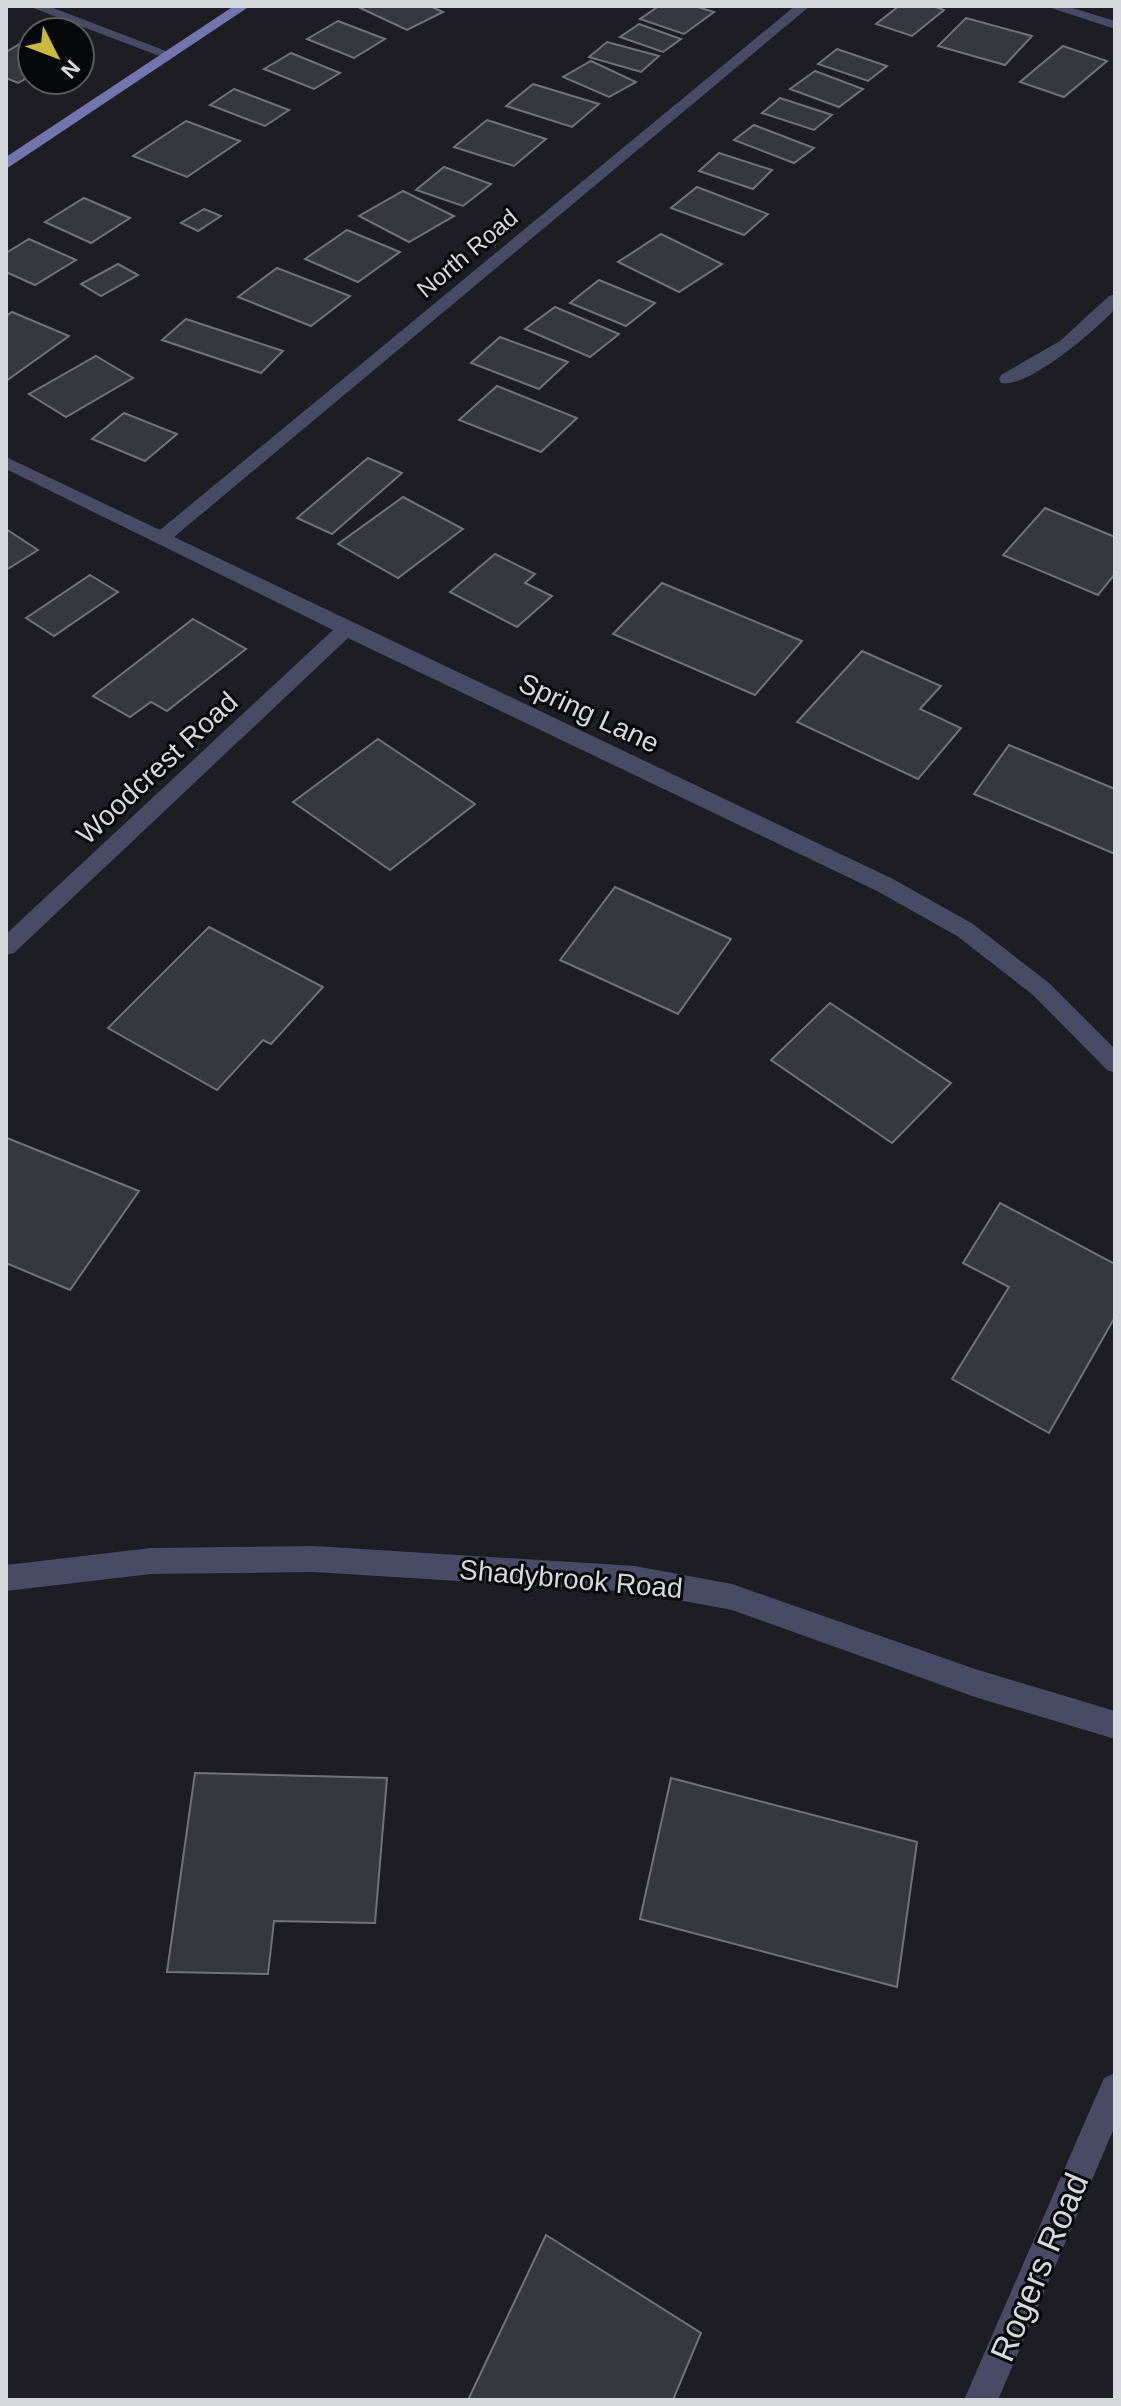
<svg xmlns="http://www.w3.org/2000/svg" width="1121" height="2406" font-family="Arial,sans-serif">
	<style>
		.building { fill: #37383f; stroke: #72727a; stroke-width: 2 }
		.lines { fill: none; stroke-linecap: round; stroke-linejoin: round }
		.minor { fill: #494a66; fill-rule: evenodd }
		.major { fill: #7475af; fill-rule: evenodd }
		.labels { text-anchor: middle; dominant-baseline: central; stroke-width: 6; stroke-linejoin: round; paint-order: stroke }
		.far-street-label { font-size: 24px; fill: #d7d8dc; stroke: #07080a }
		.street-label { font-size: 28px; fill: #d7d8dc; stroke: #07080a }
		.near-street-label { font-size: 34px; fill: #d7d8dc; stroke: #07080a }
	</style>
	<rect width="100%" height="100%" fill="#1d1d23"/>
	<g class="building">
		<path d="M356,6h74l13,6 -36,18z"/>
		<path d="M659,6h36l19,6 -30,22 -44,-15z"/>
		<path d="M899,6h34l11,4 -32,26 -36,-12z"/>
		<path d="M966,18l66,18 -27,29 -67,-19z"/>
		<path d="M338,21l47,18 -31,19 -47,-19z"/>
		<path d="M639,24l42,15 -18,13 -43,-15z"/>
		<path d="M32,37v38l-14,8 -12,-5v-26z"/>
		<path d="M607,42l52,14 -18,16 -52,-15z"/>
		<path d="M1063,46l44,15 -43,36 -44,-15z"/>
		<path d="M837,49l50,17 -19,15 -50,-17z"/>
		<path d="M291,53l49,20 -26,16 -50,-20z"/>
		<path d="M591,61l45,21 -27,15 -46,-20z"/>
		<path d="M815,71l48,18 -24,18 -49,-18z"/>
		<path d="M533,84l66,20 -27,23 -66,-21z"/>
		<path d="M234,89l55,21 -24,16 -55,-21z"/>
		<path d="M780,98l52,17 -18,15 -52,-17z"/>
		<path d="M487,120l59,19 -32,27 -60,-19z"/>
		<path d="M186,121l54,20 -53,36 -54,-21z"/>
		<path d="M754,125l60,23 -20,15 -60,-23z"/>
		<path d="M719,153l53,17 -19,19 -54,-18z"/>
		<path d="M444,167l47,17 -28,22 -47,-16z"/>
		<path d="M697,187l71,27 -24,21 -73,-27z"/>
		<path d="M403,191l51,25 -45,26 -50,-26z"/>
		<path d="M84,198l46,20 -39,25 -46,-21z"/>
		<path d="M204,209l17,7 -23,15 -17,-8z"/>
		<path d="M347,230l53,22 -42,30 -53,-23z"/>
		<path d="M661,234l61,30 -43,28 -61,-30z"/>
		<path d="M29,239l47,21 -41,25 -29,-13v-19z"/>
		<path d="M118,264l20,11 -37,21 -20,-12z"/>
		<path d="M277,268l73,28 -39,30 -73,-29z"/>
		<path d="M599,280l56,23 -29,23 -56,-23z"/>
		<path d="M555,307l64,27 -29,23 -65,-28z"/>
		<path d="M12,312l57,24 -63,45v-65z"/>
		<path d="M186,319l97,32 -22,22 -99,-33z"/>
		<path d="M500,337l68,25 -29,27 -68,-26z"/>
		<path d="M96,356l37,22 -67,39 -37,-23z"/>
		<path d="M497,386l80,32 -36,34 -82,-32z"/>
		<path d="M124,413l53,21 -32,27 -53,-22z"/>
		<path d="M368,458l34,15 -70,61 -35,-16z"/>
		<path d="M403,497l60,32 -65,49 -60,-34z"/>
		<path d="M1045,508l70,29v37l-17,21 -95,-40z"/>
		<path d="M6,529l32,21 -32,20z"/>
		<path d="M495,554l40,20 -10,9 27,13 -35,31 -67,-35z"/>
		<path d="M90,575l28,17 -64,44 -28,-18z"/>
		<path d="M662,583l140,58 -47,54 -142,-61z"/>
		<path d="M193,619l53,30 -79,62 -16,-9 -21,15 -37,-21z"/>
		<path d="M862,651l79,35 -21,23 41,19 -43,51 -121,-57z"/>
		<path d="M378,739l97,65 -85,66 -97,-68z"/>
		<path d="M1009,745l106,44v65l-141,-60z"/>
		<path d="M615,887l116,52 -53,75 -118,-54z"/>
		<path d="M209,927l114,60 -52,57 -8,-4 -46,50 -109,-62z"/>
		<path d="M830,1003l121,80 -59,60 -121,-83z"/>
		<path d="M7,1138l132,53 -69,99 -64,-27z"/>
		<path d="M1000,1203l115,61v53l-66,116 -97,-54 57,-92 -46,-24z"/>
		<path d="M195,1773l192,5 -12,145 -101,-2 -6,53 -101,-2z"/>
		<path d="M671,1778l246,64 -20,145 -257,-68z"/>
		<path d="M546,2235l155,98 -28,67h-205z"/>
	</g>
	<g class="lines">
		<g class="minor">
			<path d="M28,6h20l126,48 -12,3z"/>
			<path d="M795,6h15l-636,531 719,342 80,45 76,59 66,66v24l-8,-3 -74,-75 -76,-59 -80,-45 -529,-253 -334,315 -8,2v-21l327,-304 -327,-161v-12l154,73z"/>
			<path d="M1045,6h21l49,15v8z"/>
			<path d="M1115,294v15c-18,20 -87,80 -114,74l-2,-4 2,-4 59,-34 49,-45z"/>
			<path d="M314,1546l321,20 97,18 243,85 140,42v28l-140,-42 -243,-87 -97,-18 -321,-20 -163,2 -145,17v-26l145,-17z"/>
			<path d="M1115,2073v53l-117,274h-34l140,-322z"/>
		</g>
		<path class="major" d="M234,6h16l-244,163v-12z"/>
	</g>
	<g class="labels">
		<g class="far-street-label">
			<text transform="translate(467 253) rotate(-40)">North Road</text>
		</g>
		<g class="street-label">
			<text transform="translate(589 713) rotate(25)">Spring Lane</text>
			<text transform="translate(157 768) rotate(-43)">Woodcrest Road</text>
			<text transform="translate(571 1579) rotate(5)">Shadybrook Road</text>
		</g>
		<g class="near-street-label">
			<text transform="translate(1039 2267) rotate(-67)">Rogers Road</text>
		</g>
	</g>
	<rect width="1121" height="2406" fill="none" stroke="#d7d8dc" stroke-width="16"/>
	<g transform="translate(56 56) rotate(132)"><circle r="38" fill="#07080a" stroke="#5a5b5e" stroke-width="2"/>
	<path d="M0-6L14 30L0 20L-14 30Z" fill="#caba3a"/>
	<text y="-12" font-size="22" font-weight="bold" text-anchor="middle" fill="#d7d8dc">N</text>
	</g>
</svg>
